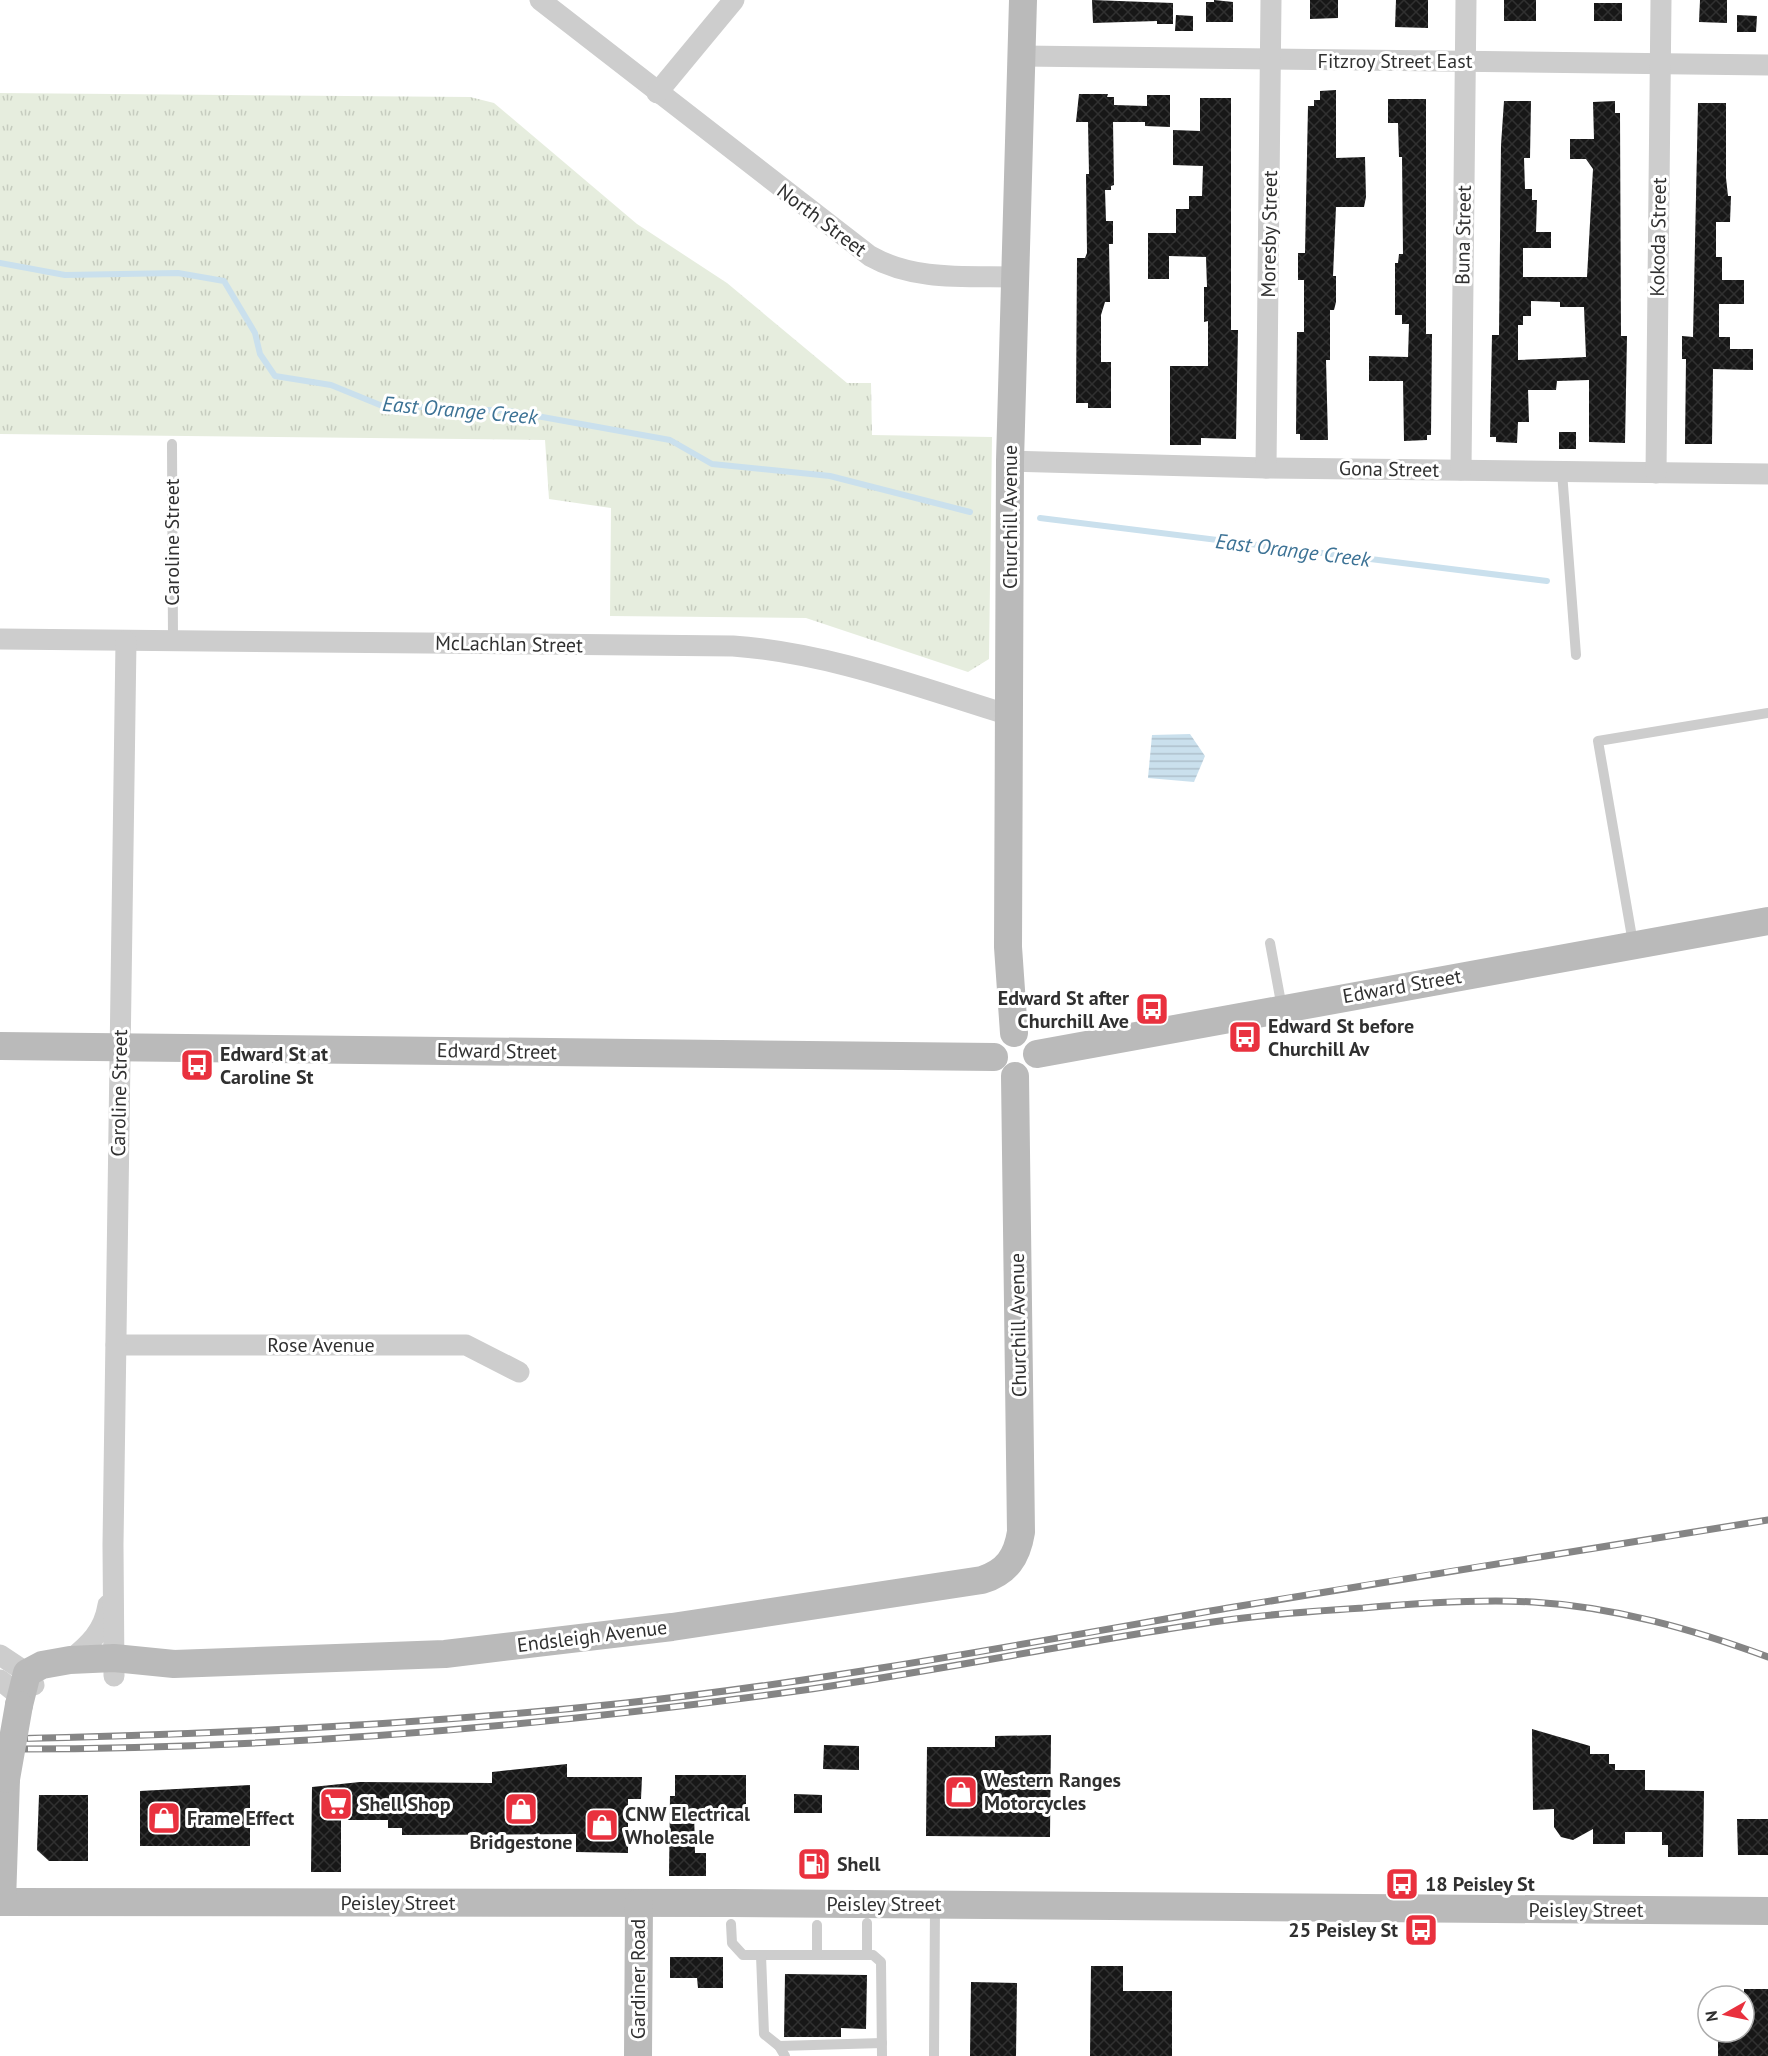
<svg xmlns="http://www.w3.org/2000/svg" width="1768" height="2056" font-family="'PT Sans',sans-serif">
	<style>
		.park { fill: url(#park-tufts) }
		.water { fill: url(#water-rules) }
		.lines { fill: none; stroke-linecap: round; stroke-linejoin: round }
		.stream { stroke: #cae0ed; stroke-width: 6 }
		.building { fill: url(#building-cross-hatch); fill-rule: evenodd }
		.lane { stroke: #cdcdcd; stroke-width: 10 }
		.street { stroke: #cdcdcd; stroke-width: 21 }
		.secondary { stroke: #bababa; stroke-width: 28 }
		.rail-casing { stroke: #858585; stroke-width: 7 }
		.rail { stroke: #fff; stroke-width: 4.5; stroke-dasharray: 14; stroke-linecap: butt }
		.secondary-bridge { stroke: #bababa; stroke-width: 28 }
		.labels { text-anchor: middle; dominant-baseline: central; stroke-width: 6; stroke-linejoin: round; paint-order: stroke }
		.street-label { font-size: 20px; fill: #303030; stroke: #fff }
		.poi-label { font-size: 20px; font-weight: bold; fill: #303030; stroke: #fff; text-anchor: start }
		.water-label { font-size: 21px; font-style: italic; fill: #3c7295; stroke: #fff }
	</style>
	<defs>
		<pattern id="park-tufts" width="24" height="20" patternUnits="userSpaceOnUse" patternTransform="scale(1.5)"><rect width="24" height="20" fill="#e6edde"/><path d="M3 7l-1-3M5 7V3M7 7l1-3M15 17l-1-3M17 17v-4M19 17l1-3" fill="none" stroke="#c6ccbf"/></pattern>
		<pattern id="water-rules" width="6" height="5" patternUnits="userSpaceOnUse" patternTransform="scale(1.5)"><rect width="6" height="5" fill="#cae0ed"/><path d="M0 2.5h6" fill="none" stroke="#aec0cc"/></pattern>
		<pattern id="building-cross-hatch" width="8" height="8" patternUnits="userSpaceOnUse" patternTransform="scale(1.5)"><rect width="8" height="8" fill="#171717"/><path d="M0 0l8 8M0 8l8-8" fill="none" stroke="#303030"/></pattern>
	</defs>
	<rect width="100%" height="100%" fill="#fff"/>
	<path class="park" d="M0,93l470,4 24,6 143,121 90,59 120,100h24l1,52 120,2 -3,222 -21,13 -162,-54 -196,-2 1,-108 -62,-9 -4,-59 -545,-6z"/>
	<path class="water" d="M1190,734l15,22 -11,26 -46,-4 4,-43z"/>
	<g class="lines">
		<g class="stream">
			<path d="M0,263l65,12 113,-2 46,8 31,52 5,21 15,22 56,9 49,20 129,6 161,29 42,24 118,12 140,36"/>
			<path d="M1040,518l507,63"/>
		</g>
	</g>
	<g class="building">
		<path d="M1092,0l81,3v21h-16v-3l-64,2z"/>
		<path d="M1214,0l19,2v20h-27v-20h8z"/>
		<path d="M1310,0h28v18l-28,1z"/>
		<path d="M1396,0h32v28l-33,-1z"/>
		<rect x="1504" y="0" width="32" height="21"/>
		<path d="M1700,0h27v23l-28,-1z"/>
		<rect x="1594" y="3" width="28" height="18"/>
		<path d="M1176,15l17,1v15h-18z"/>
		<path d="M1737,15l20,1 -1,16h-19z"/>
		<path d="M1336,90v68l29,-1 1,40 -2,10h-28l-3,69h3v26l-2,8h-4v50h-4l2,80h-28v-6h-4l1,-102h7v-52h-6v-27h7l3,-147h6v-6h6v-9z"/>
		<path d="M1079,94h29l-1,3h7v8l33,1v-11h23v32l-25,-1v-4h-32l1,63 -3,1v4h-6l1,31h7v23h-4l1,58h-5l-4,13v47h10v46h-23v-5h-12l1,-145h8l2,-5 -1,-79h3l-1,-52h-12z"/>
		<path d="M1200,98h31v232h7l-2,109 -35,-1v7h-31v-79h38v-45l-4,1v-35h3l-1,-30 -37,-1v23h-21v-46h28v-24h13v-13h13l1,-30 -30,-1v-35l27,1z"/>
		<path d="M1388,99h38v235h6l-1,101h-4v5l-23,1 -1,-60h-34v-25l39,1 1,-33h-7v-9h-7v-52h3l1,-9h4l-1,-97h-3l-1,-34h-10z"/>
		<path d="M1504,101h27l-1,57h-6l1,31h7v11h5l-1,32h15v16h-28v29h64l6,-108 -7,-10h-16v-20h24l-1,-37 22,-1v12h5l1,223h6l-2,107 -36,-1v-62l-32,1 -1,9h-28l1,32h-11l-1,21 -21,-1v-5h-6l2,-102h7l2,-190zM1531,301l29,1v5h24l2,50 -68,3v-35h5v-9h8z"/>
		<path d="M1698,103h28v75l2,18h3l-1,26h-14v35h6v23h22v24h-25v33h11v12h23v21l-40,-1 -1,75h-27l1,-85h-4v-23l11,1z"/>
		<rect x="1559" y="432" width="17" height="17"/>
		<path d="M1532,1729l58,17v8h19v10h6v6h30v20l59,1 -1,66h-35v-12h-6v-13h-37v12h-32v-15l-20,11 -12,-3 -7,-10v-18l-21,1z"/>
		<path d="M1051,1735l-1,102 -124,-1 1,-89h68v-11z"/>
		<path d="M824,1745l35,1v24l-36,-1z"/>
		<path d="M567,1764v13h75l-1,22h-13v54l-52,-1v-18l-174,1v-7h-14v-8h-47v52h-30l1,-85 48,-5 132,1v-11z"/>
		<path d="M675,1775h71v36l-52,-1 1,43h11v23h-37l1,-80h5z"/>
		<path d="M250,1785v61h-110v-55z"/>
		<path d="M794,1794l28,1v18h-28z"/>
		<path d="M39,1795h49v66h-39l-12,-11z"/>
		<path d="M1737,1819h31v36h-30z"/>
		<path d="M670,1957h53v31h-25l-1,-10h-27z"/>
		<path d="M1091,1966h32v25h49v65h-82z"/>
		<path d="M785,1974l82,1 -1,54 -25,-1v9h-57z"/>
		<path d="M971,1982l46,1 -1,73h-46z"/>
		<path d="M1744,1989h24v67h-50v-24h26z"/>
	</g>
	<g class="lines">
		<g class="lane">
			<path d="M172,444l1,196"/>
			<path d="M1562,472l14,183"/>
			<path d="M1270,943l12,65"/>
			<path d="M1633,943l-35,-202 170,-28"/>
			<path d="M867,1923v32"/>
			<path d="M731,1924l1,19 11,12h130l8,7 1,94"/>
			<path d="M817,1925v30"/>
			<path d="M761,1955l3,79 15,12 6,10"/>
			<path d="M779,2046l103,-3"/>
			<path d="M934,2056l1,-151"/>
		</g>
		<g class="street">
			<path d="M540,0l330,256c44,25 96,20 145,21"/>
			<path d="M1022,56l746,9"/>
			<path d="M657,93l77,-93"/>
			<path d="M1010,461l256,7 502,6"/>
			<path d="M1266,468l5,-468"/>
			<path d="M1461,470l5,-470"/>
			<path d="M1656,473l5,-473"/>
			<path d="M0,639l733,7c96,7 185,41 276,69"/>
			<path d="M116,1345h350l53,27"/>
			<path d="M0,1655l27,18 7,12"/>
			<path d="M70,1660c19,-15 34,-29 38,-55"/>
			<path d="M114,1676l-1,-131 13,-904"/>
			<path d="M0,1680l20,16"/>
		</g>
		<g class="secondary">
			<path d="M1014,1033l-6,-86 2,-486 13,-461"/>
			<path d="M0,1046l994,11"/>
			<path d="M1037,1054l731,-133"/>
			<path d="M19,1705l8,-32 15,-8 28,-5 44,-2 60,6 271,-10 227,-27 310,-47c25,-8 35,-23 39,-48l-6,-456"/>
			<path d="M0,1902l731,1 1037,8"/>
			<path d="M2,1902l4,-123"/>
			<path d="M638,2056l1,-153"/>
		</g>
		<defs>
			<g id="rail">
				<path d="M0,1739c210,-4 418,-14 626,-36 202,-22 402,-60 602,-95 180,-31 360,-58 540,-88"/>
				<path d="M0,1749c269,1 538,-22 804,-59 139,-20 277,-49 416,-69 47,-7 95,-10 143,-13 56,-5 114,-9 170,-6 82,5 159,27 235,55"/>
			</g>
		</defs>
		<use href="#rail" class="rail-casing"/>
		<use href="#rail" class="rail"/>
		<path class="secondary-bridge" d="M6,1779l13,-74"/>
	</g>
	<defs>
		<symbol id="bus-square" viewBox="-11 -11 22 22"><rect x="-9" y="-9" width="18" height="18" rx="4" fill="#e9313e" stroke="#fff"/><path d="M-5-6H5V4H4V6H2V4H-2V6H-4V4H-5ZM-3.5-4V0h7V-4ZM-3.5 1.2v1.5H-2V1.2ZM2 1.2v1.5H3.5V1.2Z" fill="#fff"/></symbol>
		<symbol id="shop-square" viewBox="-11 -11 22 22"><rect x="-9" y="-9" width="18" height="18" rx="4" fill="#e9313e" stroke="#fff"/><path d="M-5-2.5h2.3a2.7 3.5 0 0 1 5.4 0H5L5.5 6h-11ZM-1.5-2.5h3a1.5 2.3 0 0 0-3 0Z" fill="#fff"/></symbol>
		<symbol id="supermarket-square" viewBox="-11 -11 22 22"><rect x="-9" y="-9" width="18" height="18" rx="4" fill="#e9313e" stroke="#fff"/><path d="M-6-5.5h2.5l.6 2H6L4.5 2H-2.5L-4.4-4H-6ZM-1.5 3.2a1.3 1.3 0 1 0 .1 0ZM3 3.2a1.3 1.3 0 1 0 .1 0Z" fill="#fff"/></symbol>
		<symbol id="fuel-square" viewBox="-11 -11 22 22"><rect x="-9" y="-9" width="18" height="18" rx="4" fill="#e9313e" stroke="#fff"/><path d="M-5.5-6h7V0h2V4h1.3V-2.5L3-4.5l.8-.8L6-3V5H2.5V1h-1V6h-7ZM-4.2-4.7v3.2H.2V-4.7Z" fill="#fff"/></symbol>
	</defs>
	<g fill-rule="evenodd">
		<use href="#bus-square" x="1133" y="990" width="38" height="38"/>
		<use href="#bus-square" x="1226" y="1018" width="38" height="38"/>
		<use href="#bus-square" x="178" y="1046" width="38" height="38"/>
		<use href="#shop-square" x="942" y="1773" width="38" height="38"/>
		<use href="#supermarket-square" x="317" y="1785" width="38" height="38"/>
		<use href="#shop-square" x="502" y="1790" width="38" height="38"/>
		<use href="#shop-square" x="145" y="1799" width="38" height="38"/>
		<use href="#shop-square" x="583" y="1806" width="38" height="38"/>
		<use href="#fuel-square" x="795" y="1845" width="38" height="38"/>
		<use href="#bus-square" x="1383" y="1865" width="38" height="38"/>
		<use href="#bus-square" x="1402" y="1911" width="38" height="38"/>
	</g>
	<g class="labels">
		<g class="street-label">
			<text x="1395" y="61">Fitzroy Street East</text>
			<text transform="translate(822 220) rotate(37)">North Street</text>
			<text transform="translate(1269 234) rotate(-89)">Moresby Street</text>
			<text transform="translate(1463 235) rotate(-89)">Buna Street</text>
			<text transform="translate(1658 237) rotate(-89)">Kokoda Street</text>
			<text transform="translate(1389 469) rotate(1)">Gona Street</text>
			<text transform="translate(1010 517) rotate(-90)">Churchill Avenue</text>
			<text transform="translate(172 542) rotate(-90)">Caroline Street</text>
			<text transform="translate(509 644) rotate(1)">McLachlan Street</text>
			<text transform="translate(1402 986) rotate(-10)">Edward Street</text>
			<text transform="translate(497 1051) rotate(1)">Edward Street</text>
			<text transform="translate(119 1093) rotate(-89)">Caroline Street</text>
			<text transform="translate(1018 1325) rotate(-91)">Churchill Avenue</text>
			<text x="321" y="1345">Rose Avenue</text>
			<text transform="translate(592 1636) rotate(-7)">Endsleigh Avenue</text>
			<text x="398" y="1903">Peisley Street</text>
			<text x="884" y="1904">Peisley Street</text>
			<text x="1586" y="1910">Peisley Street</text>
			<text transform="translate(638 1979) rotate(-90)">Gardiner Road</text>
		</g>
		<g class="poi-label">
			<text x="1129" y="998" text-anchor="end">Edward St after<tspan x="1129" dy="23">Churchill Ave</tspan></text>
			<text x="1268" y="1026">Edward St before<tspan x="1268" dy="23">Churchill Av</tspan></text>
			<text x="220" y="1054">Edward St at<tspan x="220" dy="23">Caroline St</tspan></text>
			<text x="984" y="1780">Western Ranges<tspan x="984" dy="23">Motorcycles</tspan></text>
			<text x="359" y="1804">Shell Shop</text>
			<text x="625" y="1814">CNW Electrical<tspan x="625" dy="23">Wholesale</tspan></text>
			<text x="187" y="1818">Frame Effect</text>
			<text x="521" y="1842" text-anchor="middle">Bridgestone</text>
			<text x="837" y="1864">Shell</text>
			<text x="1425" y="1884">18 Peisley St</text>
			<text x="1398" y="1930" text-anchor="end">25 Peisley St</text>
		</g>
		<g class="water-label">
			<text transform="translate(460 410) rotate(5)">East Orange Creek</text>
			<text transform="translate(1293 550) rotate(7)">East Orange Creek</text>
		</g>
	</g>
	<g transform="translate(1726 2014) rotate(261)"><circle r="28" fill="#ffffff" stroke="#acacac" stroke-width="1.5"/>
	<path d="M0-4.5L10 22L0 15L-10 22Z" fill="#e9313e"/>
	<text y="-9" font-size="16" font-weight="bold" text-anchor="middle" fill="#303030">N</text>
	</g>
</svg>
